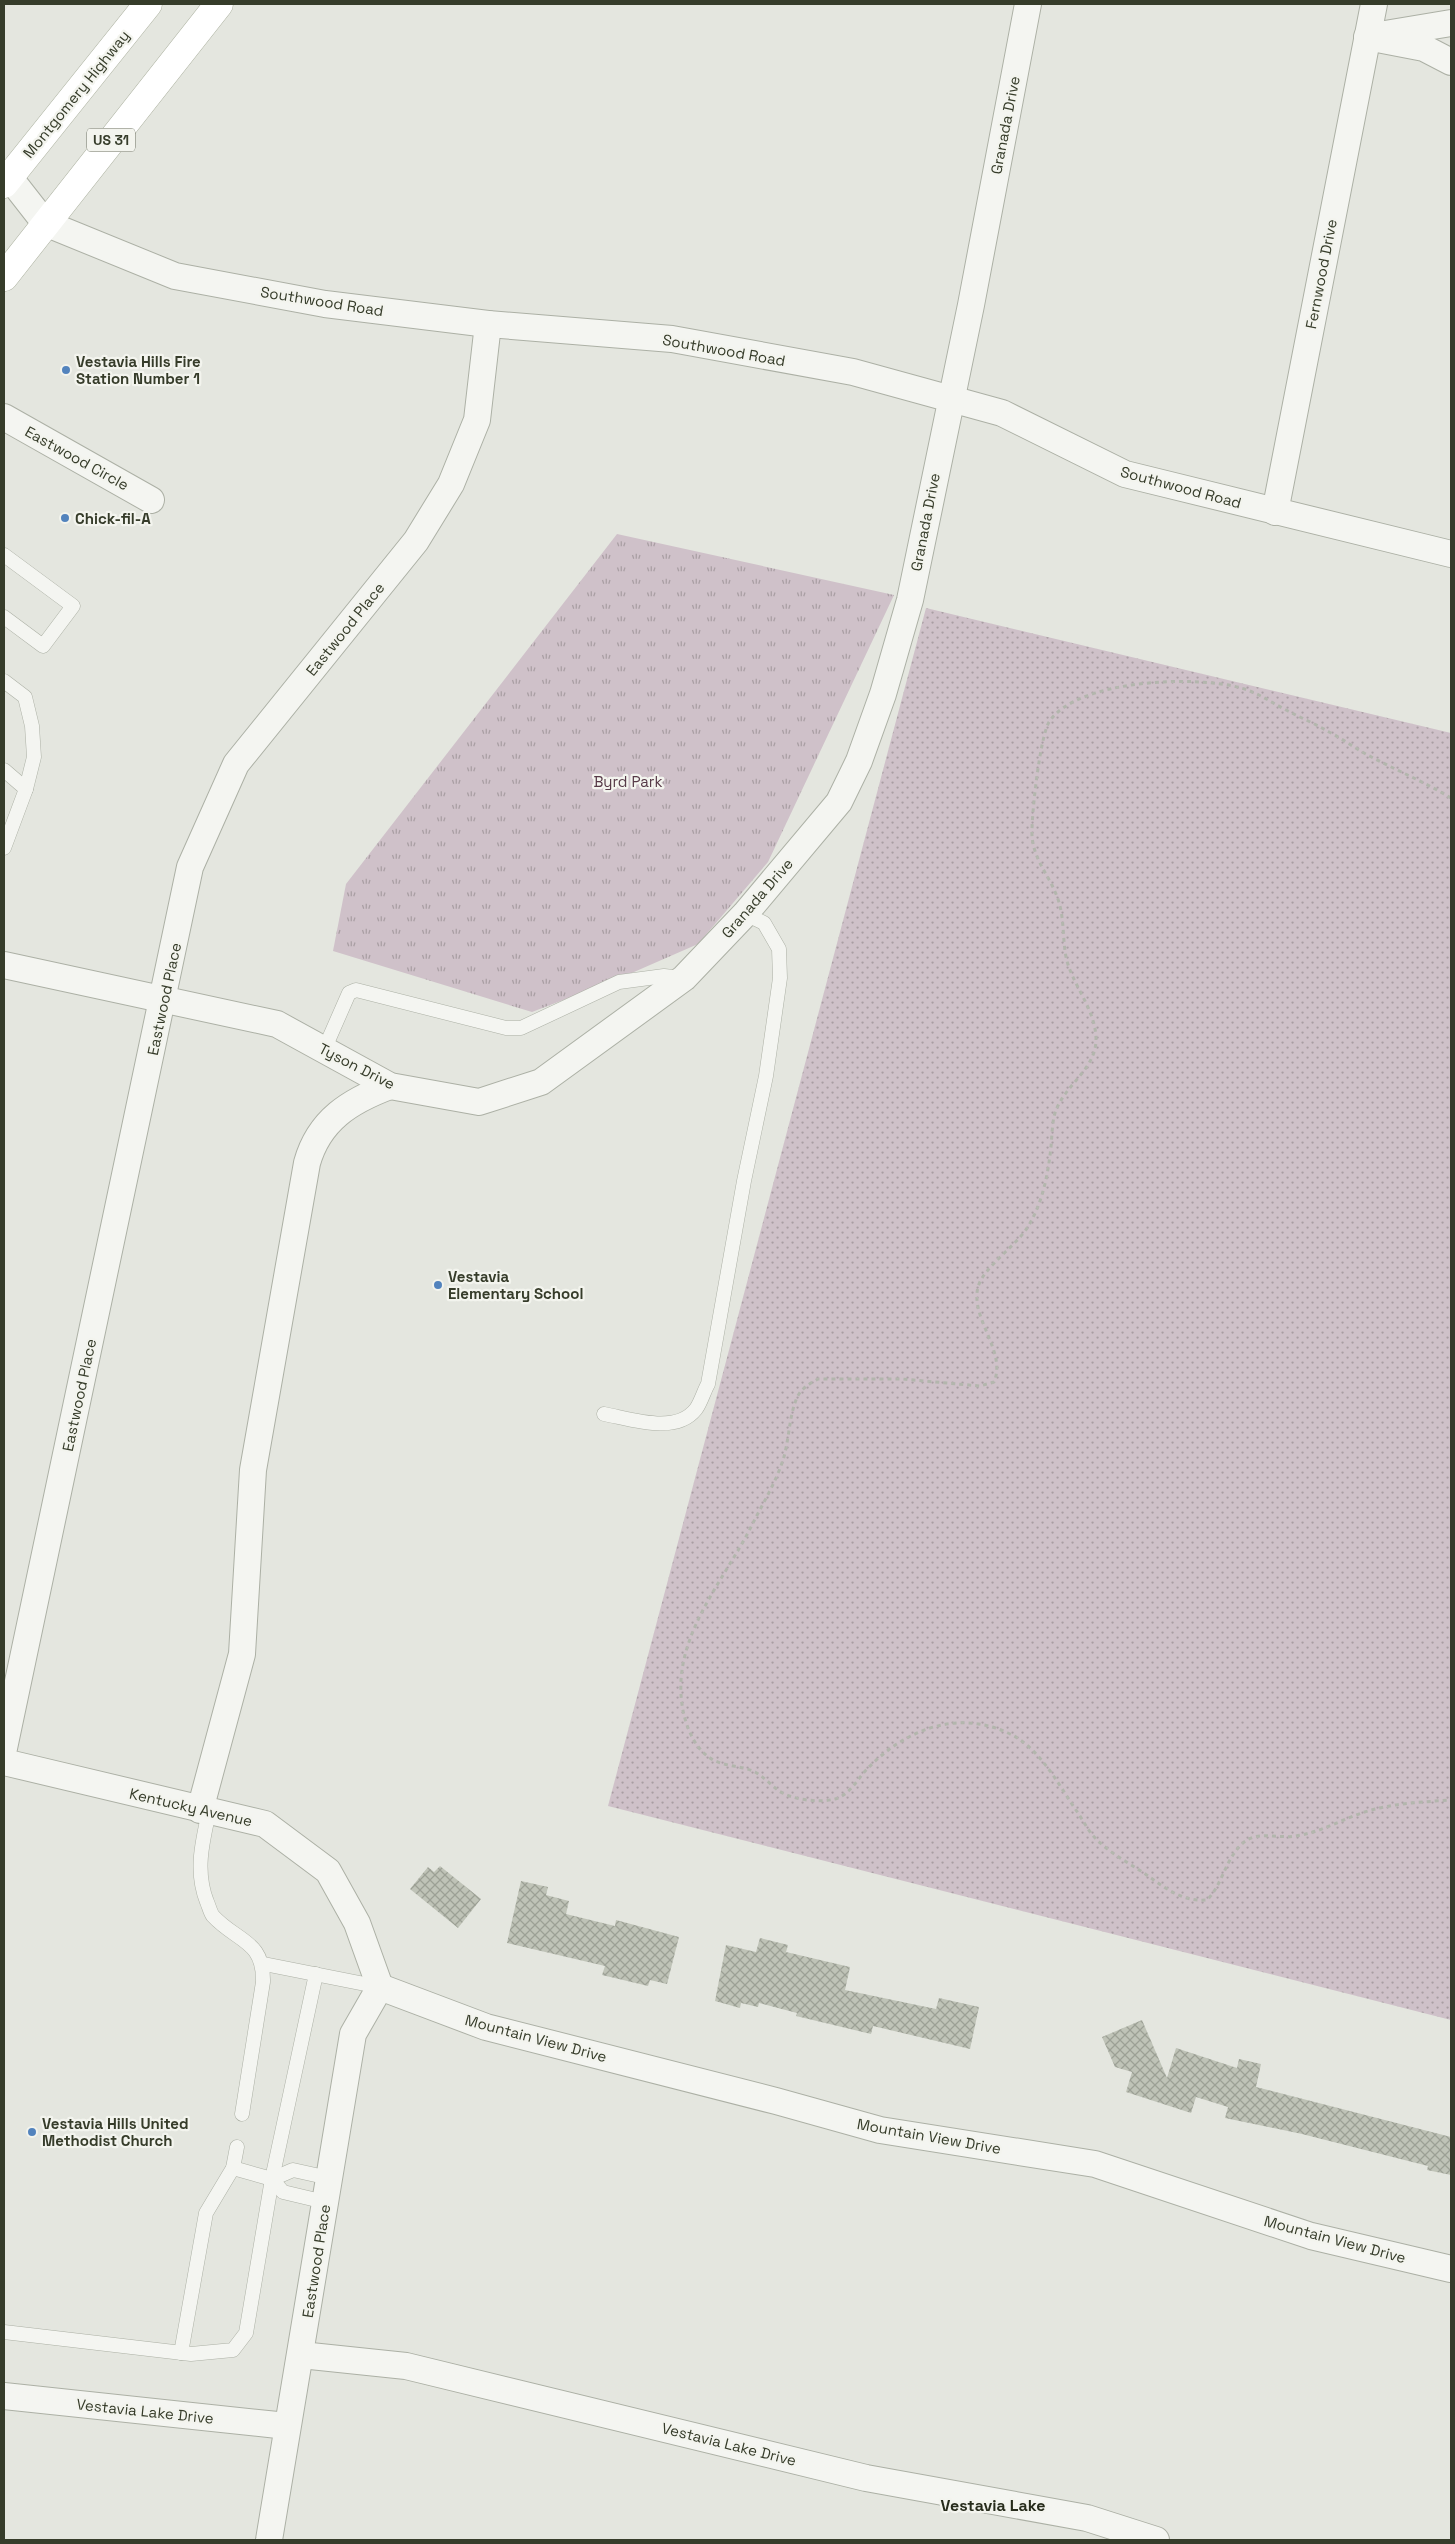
<svg xmlns="http://www.w3.org/2000/svg" width="1455" height="2544" font-family="'Space Grotesk',sans-serif">
	<style>
		.grass { fill: url(#grass-dots) }
		.park { fill: url(#park-tufts) }
		.building { fill: url(#building-cross-hatch) }
		.lines { fill: none; stroke-linecap: round; stroke-linejoin: round }
		.service-casing { stroke: #acb0a5; stroke-width: 15 }
		.minor-casing { stroke: #acb0a5; stroke-width: 28 }
		.primary-casing { stroke: #acb1a0; stroke-width: 29 }
		.path { stroke: #b3b6ad; stroke-width: 3; stroke-dasharray: 4 4; stroke-linecap: butt }
		.service { stroke: #f4f5f1; stroke-width: 14 }
		.minor { stroke: #f4f5f1; stroke-width: 26 }
		.primary { stroke: #fff; stroke-width: 28 }
		.poi-dot { fill: #5283bd; stroke: #f3f4ee; stroke-width: 2 }
		.labels { text-anchor: middle; dominant-baseline: central; stroke-width: 4.5; stroke-linejoin: round; paint-order: stroke }
		.shield { fill: #f3f4ee; stroke: #6f7365; stroke-width: 1 }
		.shield-label { font-size: 14px; font-weight: bold; fill: #363c2a }
		.street-label { font-size: 15px; fill: #363c2a; stroke: #f3f4ee }
		.poi-label { font-size: 15px; font-weight: bold; fill: #363c2a; stroke: #f3f4ee; text-anchor: start }
		.park-label { font-size: 15px; fill: #563947; stroke: #f3f4ee }
		.neighbourhood-label { font-size: 16px; font-weight: bold; fill: #272c1c; stroke: #f3f4ee }
	</style>
	<defs>
		<pattern id="grass-dots" width="8" height="8" patternUnits="userSpaceOnUse" patternTransform="scale(1.25)"><rect width="8" height="8" fill="#cfc1c9"/><path d="M2 2h.1M6 6h.1" fill="none" stroke="#a99ea3" stroke-width="1.8" stroke-linecap="round"/></pattern>
		<pattern id="park-tufts" width="24" height="20" patternUnits="userSpaceOnUse" patternTransform="scale(1.25)"><rect width="24" height="20" fill="#cfc1c9"/><path d="M3 7l-1-3M5 7V3M7 7l1-3M15 17l-1-3M17 17v-4M19 17l1-3" fill="none" stroke="#a99ea3"/></pattern>
		<pattern id="building-cross-hatch" width="8" height="8" patternUnits="userSpaceOnUse" patternTransform="scale(1.25)"><rect width="8" height="8" fill="#bfc3b7"/><path d="M0 0l8 8M0 8l8-8" fill="none" stroke="#9ca095"/></pattern>
	</defs>
	<rect width="100%" height="100%" fill="#e4e6df"/>
	<path class="grass" d="M926,608l525,125v1287l-843,-214z"/>
	<path class="park" d="M617,534l277,61 -126,267 -70,82 -80,35 -86,33 -199,-61 13,-67z"/>
	<g class="building">
		<path d="M440,1866l41,33 -23,29 -48,-39 18,-22 6,5z"/>
		<path d="M521,1881l27,6 -2,8 23,6 -3,13 49,12 1,-6 63,17 -12,47 -17,-4 -2,6 -25,-6 -21,-5 3,-9 -98,-23z"/>
		<path d="M760,1938l28,7 -2,7 64,15 -5,23 91,19 3,-11 40,9 -9,42 -97,-23 -2,8 -75,-18 1,-3 -38,-10 -1,4 -17,-4 -1,5 -25,-7 11,-56 30,7z"/>
		<path d="M1142,2020l25,58 9,-30 61,20 2,-9 22,5 -5,23 195,50v38l-24,-5 1,-4 -126,-32 -77,-16 3,-11 -32,-10 -5,16 -65,-21 6,-20 -17,-5 -13,-30z"/>
	</g>
	<g class="lines">
		<defs>
			<g id="service">
				<path d="M4,555l69,51 -30,40 -39,-29"/>
				<path d="M4,681l21,16 7,29 2,31 -8,32 -22,59"/>
				<path d="M4,770l22,19"/>
				<path d="M324,1050l25,-57 7,-3 150,38h15l98,-46 45,-6 18,2"/>
				<path d="M604,1414c27,5 72,21 92,-5 5,-7 8,-18 12,-25l36,-203 22,-105 14,-98 -1,-29 -15,-26 -19,-9"/>
				<path d="M209,1812c-7,31 -14,60 -2,90 2,4 3,10 6,14 24,26 51,24 50,66l-21,132"/>
				<path d="M264,1964l116,23"/>
				<path d="M233,2168l39,11 11,13 42,10"/>
				<path d="M272,2179l21,-9 36,8"/>
				<path d="M4,2332l187,22 42,-4 13,-17 26,-154 44,-205"/>
				<path d="M181,2353l25,-140 27,-45 4,-21"/>
			</g>
			<g id="minor">
				<path d="M1385,34l66,-11"/>
				<path d="M1367,37l57,11 27,14"/>
				<path d="M4,174l5,3 36,46 130,53 150,28 163,20 184,15 181,33 149,41 123,61 326,80"/>
				<path d="M4,417l147,83"/>
				<path d="M1275,512l99,-508"/>
				<path d="M4,965l273,59 113,62 89,16 62,-20 143,-104 61,-64 94,-112 20,-41 24,-67 27,-94 61,-295 57,-301"/>
				<path d="M4,1748l186,-881 46,-103 180,-223 35,-57 26,-64 11,-96"/>
				<path d="M4,1762l261,62 63,47 29,52 23,64"/>
				<path d="M200,1810l42,-156 11,-184 54,-307c12,-43 43,-62 83,-77"/>
				<path d="M380,1987l106,40 290,74 104,29 215,34 216,72 140,33"/>
				<path d="M301,2355l105,11 460,112 221,40 69,22"/>
				<path d="M4,2396l283,30"/>
				<path d="M269,2540c28,-169 56,-338 84,-506l27,-47"/>
			</g>
			<g id="primary">
				<path d="M4,184l144,-180"/>
				<path d="M4,277l215,-273"/>
			</g>
		</defs>
		<use href="#service" class="service-casing"/>
		<use href="#minor" class="minor-casing"/>
		<use href="#primary" class="primary-casing"/>
		<path class="path" d="M1451,798c-28,-17 -58,-29 -87,-45 -12,-7 -23,-15 -35,-21 -13,-8 -28,-14 -41,-21 -16,-8 -29,-18 -47,-23 -44,-13 -164,-9 -192,34 -9,15 -18,95 -17,114 2,24 16,38 24,58 9,21 6,42 10,63 6,28 29,51 30,81 1,31 -32,47 -41,75 -3,10 -3,23 -4,34 -3,27 -8,54 -22,78 -12,21 -45,41 -51,62 -8,32 29,64 16,95l-14,4 -78,-7h-84c-9,5 -18,10 -22,21 -7,18 -7,41 -13,60 -7,22 -21,45 -31,65 -30,60 -85,117 -68,190 4,16 12,34 26,43 13,9 31,7 45,14 9,5 16,13 24,19 14,9 40,12 56,8 16,-5 22,-20 33,-31 37,-38 89,-59 140,-35 32,14 51,53 70,80 6,9 11,19 18,26 16,16 37,26 55,39 17,12 33,24 56,22 16,-16 18,-41 36,-57 14,-13 36,-4 52,-7 25,-3 49,-18 73,-25 27,-8 55,-9 83,-11"/>
		<use href="#service" class="service"/>
		<use href="#minor" class="minor"/>
		<use href="#primary" class="primary"/>
	</g>
	<g class="poi-dot">
		<circle cx="66" cy="370" r="5"/>
		<circle cx="65" cy="518" r="5"/>
		<circle cx="438" cy="1285" r="5"/>
		<circle cx="32" cy="2132" r="5"/>
	</g>
	<g class="labels">
		<rect class="shield" x="87" y="128.5" width="48" height="23" rx="4"/>
		<g class="shield-label">
			<text x="111" y="140">US 31</text>
		</g>
		<g class="street-label">
			<text transform="translate(76 94) rotate(-51)">Montgomery Highway</text>
			<text transform="translate(1005 125) rotate(-79)">Granada Drive</text>
			<text transform="translate(1321 274) rotate(-79)">Fernwood Drive</text>
			<text transform="translate(322 301) rotate(9)">Southwood Road</text>
			<text transform="translate(724 350) rotate(10)">Southwood Road</text>
			<text transform="translate(77 458) rotate(29)">Eastwood Circle</text>
			<text transform="translate(1181 487) rotate(15)">Southwood Road</text>
			<text transform="translate(925 522) rotate(-79)">Granada Drive</text>
			<text transform="translate(345 629) rotate(-51)">Eastwood Place</text>
			<text transform="translate(757 898) rotate(-49)">Granada Drive</text>
			<text transform="translate(164 999) rotate(-78)">Eastwood Place</text>
			<text transform="translate(357 1066) rotate(27)">Tyson Drive</text>
			<text transform="translate(79 1395) rotate(-78)">Eastwood Place</text>
			<text transform="translate(191 1807) rotate(13)">Kentucky Avenue</text>
			<text transform="translate(536 2038) rotate(15)">Mountain View Drive</text>
			<text transform="translate(929 2136) rotate(10)">Mountain View Drive</text>
			<text transform="translate(1335 2239) rotate(15)">Mountain View Drive</text>
			<text transform="translate(316 2261) rotate(-81)">Eastwood Place</text>
			<text transform="translate(145 2411) rotate(6)">Vestavia Lake Drive</text>
			<text transform="translate(729 2444) rotate(14)">Vestavia Lake Drive</text>
		</g>
		<g class="poi-label">
			<text x="76" y="361">Vestavia Hills Fire<tspan x="76" dy="17">Station Number 1</tspan></text>
			<text x="75" y="518">Chick-fil-A</text>
			<text x="448" y="1276">Vestavia<tspan x="448" dy="17">Elementary School</tspan></text>
			<text x="42" y="2123">Vestavia Hills United<tspan x="42" dy="17">Methodist Church</tspan></text>
		</g>
		<g class="park-label">
			<text x="628" y="781">Byrd Park</text>
		</g>
		<g class="neighbourhood-label">
			<text x="993" y="2505">Vestavia Lake</text>
		</g>
	</g>
	<rect width="1455" height="2544" fill="none" stroke="#363c2a" stroke-width="10"/>
</svg>
